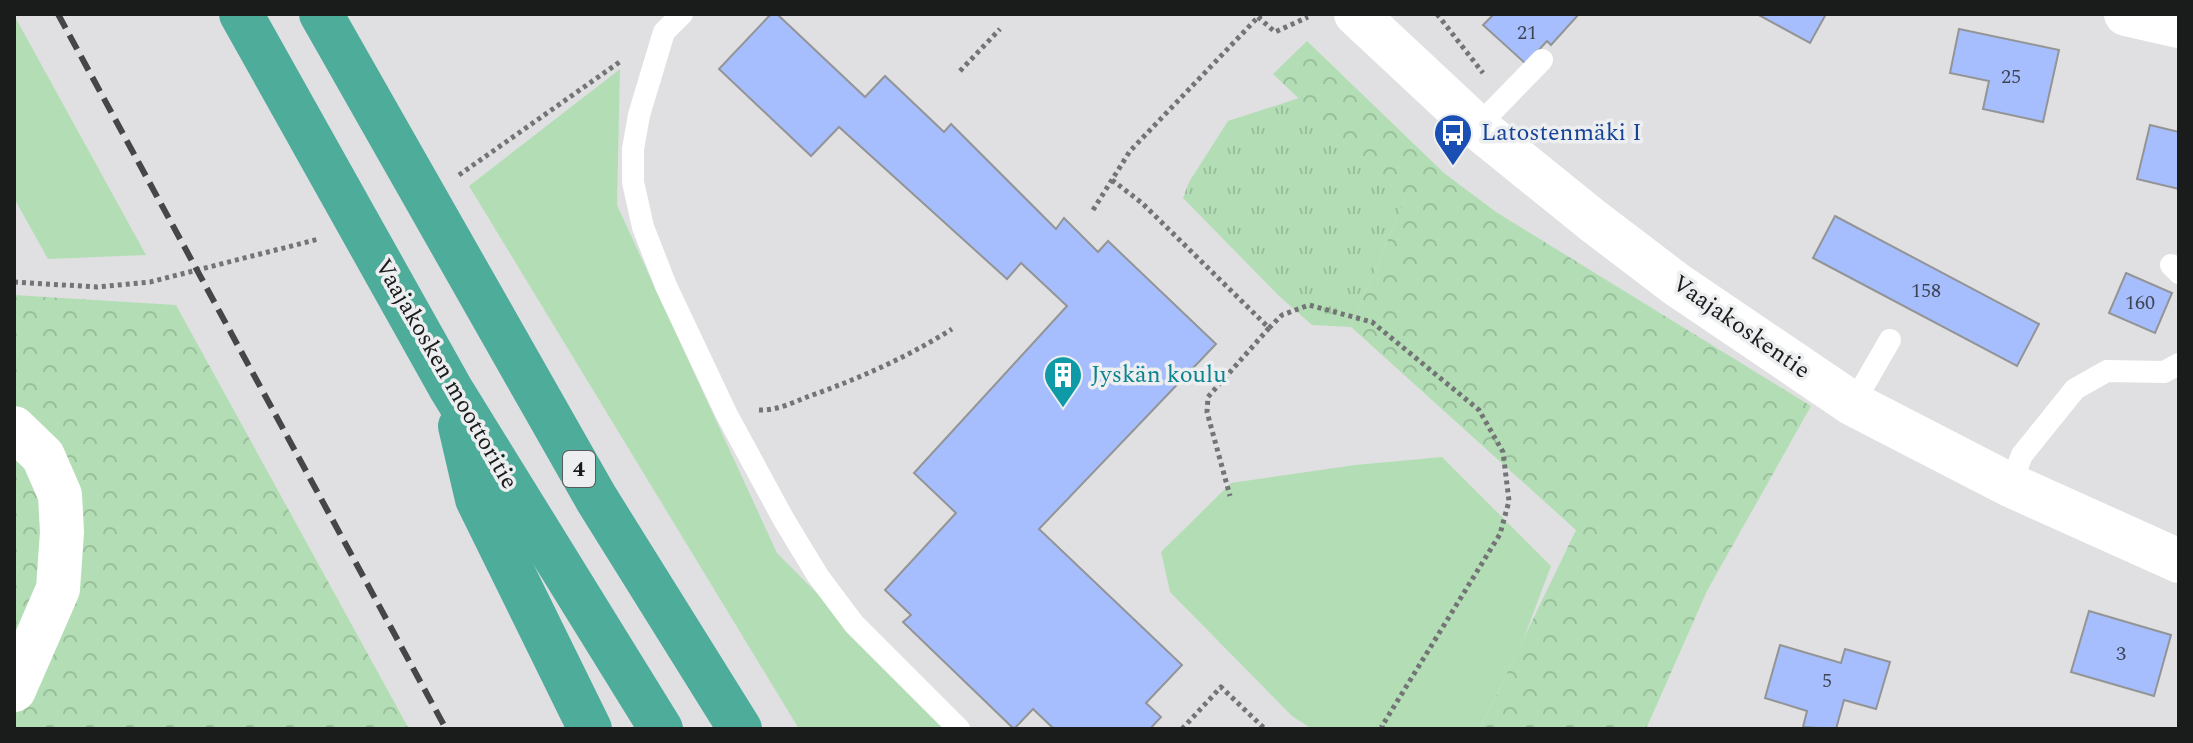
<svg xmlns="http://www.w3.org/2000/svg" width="2193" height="743" font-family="Spectral,serif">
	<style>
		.grass { fill: #b3deb5 }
		.forest { fill: url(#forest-crowns) }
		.park { fill: url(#park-tufts) }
		.building { fill: #a6befe; stroke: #939495; stroke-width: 2 }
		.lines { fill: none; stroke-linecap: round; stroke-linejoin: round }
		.path { stroke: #737475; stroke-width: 5; stroke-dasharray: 4 4; stroke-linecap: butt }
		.service { stroke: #fff; stroke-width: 22 }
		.minor { stroke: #fff; stroke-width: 44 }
		.secondary { stroke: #fff; stroke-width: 44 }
		.motorway { stroke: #4dac9a; stroke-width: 44 }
		.rail { stroke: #454646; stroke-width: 6; stroke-dasharray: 16 8; stroke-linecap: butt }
		.labels { text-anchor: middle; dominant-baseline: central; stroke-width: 7; stroke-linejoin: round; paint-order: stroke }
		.number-label { font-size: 20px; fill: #3d4454 }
		.shield { fill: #edeeef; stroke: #595a5b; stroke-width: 2 }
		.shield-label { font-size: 22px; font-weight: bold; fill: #1a1b1b }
		.transit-label { font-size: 24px; fill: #164399; stroke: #edeeef; text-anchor: start }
		.street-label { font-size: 24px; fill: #1a1b1b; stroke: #edeeef }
		.culture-label { font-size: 24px; fill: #0d838f; stroke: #edeeef; text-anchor: start }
	</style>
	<defs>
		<pattern id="forest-crowns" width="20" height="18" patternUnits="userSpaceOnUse" patternTransform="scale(2)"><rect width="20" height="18" fill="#b3deb5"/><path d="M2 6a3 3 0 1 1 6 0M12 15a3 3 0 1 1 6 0" fill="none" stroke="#99be9b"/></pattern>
		<pattern id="park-tufts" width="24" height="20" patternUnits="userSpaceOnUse" patternTransform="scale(2)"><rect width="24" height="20" fill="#b3deb5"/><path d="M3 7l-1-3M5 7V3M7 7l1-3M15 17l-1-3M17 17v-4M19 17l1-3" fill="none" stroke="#99be9b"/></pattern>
	</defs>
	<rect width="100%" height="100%" fill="#e0e0e2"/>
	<g class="grass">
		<path d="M14,15l132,240 -98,4 -34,-61z"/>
		<path d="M620,69l-3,136 160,348 175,176h-153l-330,-543z"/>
		<path d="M1442,457l109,109 -27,72 -44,91h-168l-20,-13 -122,-124 -9,-40 70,-69 124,-18z"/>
	</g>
	<g class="forest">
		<path d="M1307,41l137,132 52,39 315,194 -104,185 -61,138h-166l96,-199 -225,-203 54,-128 -132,-125z"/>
		<path d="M14,295l162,10 233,424h-395z"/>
	</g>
	<path class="park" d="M1299,98l106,101 -54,128 -39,-2 -33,-29 -96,-98 6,-16 39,-61z"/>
	<g class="building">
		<path d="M771,14h6l88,83 20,-21 59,56 7,-8 105,105 8,-11 34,34 10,-11 108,103 -177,185 143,136 -36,38 15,14 -11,12h-96l-21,-20 -19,20 -111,-107 8,-7 -26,-25 71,-77 -42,-40 153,-167 -46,-43 -14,16 -168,-152 -28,29 -92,-87z"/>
		<path d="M1494,14h85l-28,31 -4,-4 -21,23 -43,-39z"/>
		<path d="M1757,14h69l-16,29z"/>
		<path d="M1959,29l100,21 -16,72 -60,-13 6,-28 -39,-8z"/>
		<path d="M2150,125l29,7v57l-42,-10z"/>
		<path d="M1835,216l204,108 -22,42 -204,-108z"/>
		<path d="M2126,273l46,20 -17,40 -46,-20z"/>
		<path d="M2089,611l82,24 -17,61 -83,-24z"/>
		<path d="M1780,645l61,18 4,-14 45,13 -14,47 -32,-9 -8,29 -33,-2 4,-16 -42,-13z"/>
	</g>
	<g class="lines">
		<g class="path">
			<path d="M1437,14l46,59"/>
			<path d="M1258,17l17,15 33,-15"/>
			<path d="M960,71l40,-42"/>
			<path d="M459,175l162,-114"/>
			<path d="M1112,180l30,23 127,125 -61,69 -1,15 23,84"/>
			<path d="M1093,210l37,-59 131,-137"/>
			<path d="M14,282l83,5 53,-5 169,-43"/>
			<path d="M1269,328l13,-13 27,-10 63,17 107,88 24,42 6,49 -9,33 -118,192 1,3"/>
			<path d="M759,410c16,1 33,-7 48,-13 51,-18 99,-39 145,-68"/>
			<path d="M1182,729l39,-42 44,42"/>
		</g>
		<g class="service">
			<path d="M682,14l-18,18 -25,83 -6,34v33l10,45 23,59 61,129 57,105 34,56 36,48 105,105"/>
			<path d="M1477,127l65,-67"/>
			<path d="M2171,265l8,8"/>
			<path d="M1853,404l37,-64"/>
			<path d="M2010,485l12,-30 53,-66 32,-18 57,1 15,-8"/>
		</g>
		<g class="minor">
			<path d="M2126,14l53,12"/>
			<path d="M14,428l29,28 17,39 2,37 -4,57 -44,101"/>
		</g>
		<path class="secondary" d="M1356,14l121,113 115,93 84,64 177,120 157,81 169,76"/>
		<g class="motorway">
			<path d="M241,14l210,375 210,340"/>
			<path d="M321,14l275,484 144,231"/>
			<path d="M460,426l17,73 113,230"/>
		</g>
		<path class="rail" d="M58,14l388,715"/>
	</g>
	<defs>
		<symbol id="bus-pin" viewBox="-11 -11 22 30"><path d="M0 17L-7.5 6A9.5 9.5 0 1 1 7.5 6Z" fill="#1a4fb4" stroke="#edeeef"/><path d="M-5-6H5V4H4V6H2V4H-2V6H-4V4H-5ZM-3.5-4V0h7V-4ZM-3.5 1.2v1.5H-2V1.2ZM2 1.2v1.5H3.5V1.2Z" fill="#fff"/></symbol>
		<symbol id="building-pin" viewBox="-11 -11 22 30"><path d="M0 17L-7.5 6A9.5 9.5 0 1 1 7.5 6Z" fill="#0f9aa8" stroke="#edeeef"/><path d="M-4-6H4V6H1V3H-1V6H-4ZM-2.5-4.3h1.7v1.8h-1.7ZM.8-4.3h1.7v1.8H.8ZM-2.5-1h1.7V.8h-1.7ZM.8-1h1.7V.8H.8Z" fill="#fff"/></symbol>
	</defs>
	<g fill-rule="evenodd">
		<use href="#bus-pin" x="1431" y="111" width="44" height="60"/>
		<use href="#building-pin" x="1041" y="353" width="44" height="60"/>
	</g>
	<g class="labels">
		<g class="number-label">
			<text x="1527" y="33">21</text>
			<text x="2011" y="77">25</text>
			<text x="1926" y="291">158</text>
			<text x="2140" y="303">160</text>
			<text x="2121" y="654">3</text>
			<text x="1827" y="681">5</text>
		</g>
		<rect class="shield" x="563" y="451" width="32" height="36" rx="6"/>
		<g class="shield-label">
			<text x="579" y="469">4</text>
		</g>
		<g class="transit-label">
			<text x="1481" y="133">Latostenmäki I</text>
		</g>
		<g class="street-label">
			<text transform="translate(1741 327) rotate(35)">Vaajakoskentie</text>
			<text transform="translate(446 374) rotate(60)">Vaajakosken moottoritie</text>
		</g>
		<g class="culture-label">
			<text x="1091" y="375">Jyskän koulu</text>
		</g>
	</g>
	<rect width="2193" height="743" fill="none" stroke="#1a1b1b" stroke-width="32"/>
</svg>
